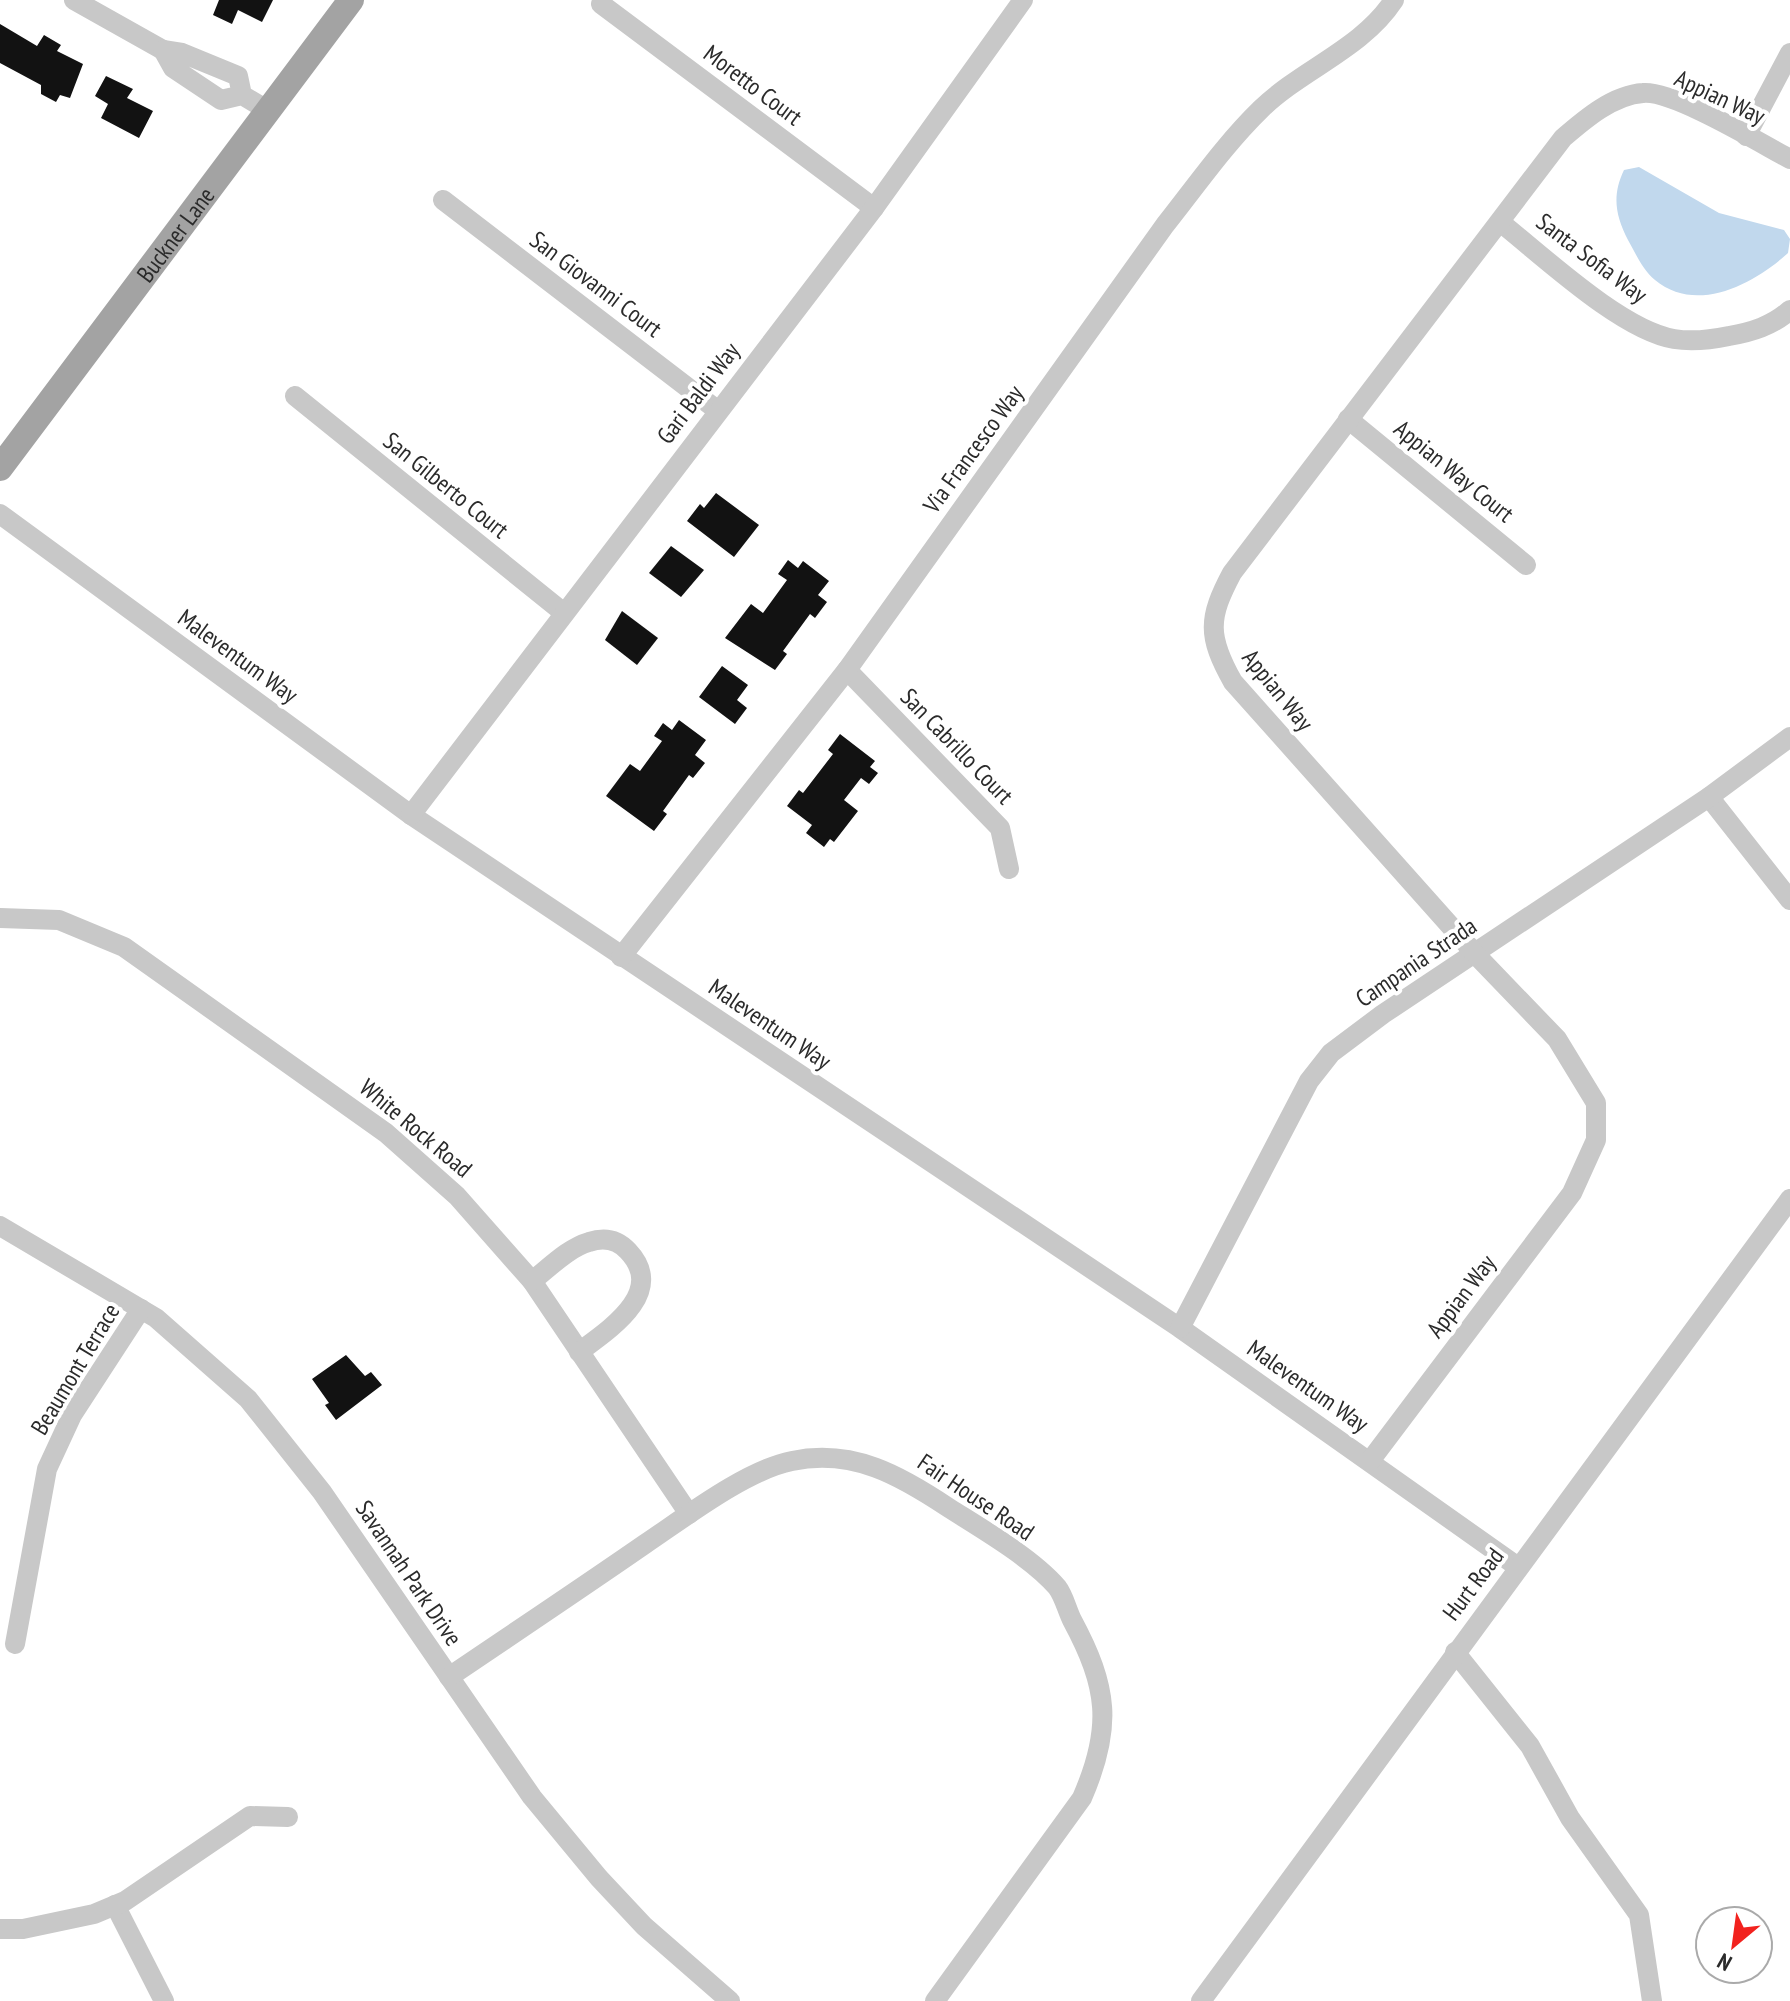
<svg xmlns="http://www.w3.org/2000/svg" width="1790" height="2001" font-family="'PT Sans Narrow',sans-serif">
	<style>
		.water { fill: #c1d8ed }
		.building { fill: #121212 }
		.lines { fill: none; stroke-linecap: round; stroke-linejoin: round }
		.minor { stroke: #c8c8c8; stroke-width: 20 }
		.major { stroke: #a3a3a3; stroke-width: 26 }
		.labels { text-anchor: middle; dominant-baseline: central; stroke-width: 8; stroke-linejoin: round; paint-order: stroke }
		.street-label { font-size: 24px; fill: #2b2b2b; stroke: #fff }
	</style>
	<rect width="100%" height="100%" fill="#fff"/>
	<path class="water" d="M1639,167l80,46 65,17 6,9 -2,14c-33,30 -91,62 -133,27 -13,-11 -19,-26 -27,-40 -13,-25 -16,-45 -4,-70z"/>
	<g class="building">
		<path d="M219,0h54l-11,22 -24,-12 -6,14 -19,-9z"/>
		<path d="M0,24l37,22 7,-11 17,10 -4,6 26,13 -13,34 -10,-3 -4,7 -15,-8v-9l-41,-22z"/>
		<path d="M106,76l27,13 -6,9 26,13 -14,27 -38,-20 7,-14 -13,-8z"/>
		<path d="M716,493l43,32 -25,32 -47,-36 13,-17 4,4z"/>
		<path d="M671,546l33,24 -23,27 -32,-24z"/>
		<path d="M788,560l10,8 5,-7 26,20 -11,14 9,7 -12,16 -5,-4 -27,37 4,3 -12,16 -50,-32 26,-34 12,9 24,-33 -9,-6z"/>
		<path d="M622,611l36,27 -21,27 -32,-25z"/>
		<path d="M722,666l26,19 -11,15 10,8 -12,16 -36,-27z"/>
		<path d="M679,720l27,20 -11,15 10,8 -12,15 -4,-3 -26,36 4,3 -13,17 -48,-35 24,-32 10,7 22,-30 -8,-5 9,-13 9,7z"/>
		<path d="M840,734l35,27 -5,6 8,6 -9,11 -8,-6 -17,22 14,11 -24,31 -4,-3 -6,8 -18,-14 6,-8 -25,-19 12,-16 4,3 30,-39 -5,-4z"/>
		<path d="M346,1355l19,21 6,-4 11,13 -46,35 -11,-15 4,-2 -17,-24z"/>
	</g>
	<g class="lines">
		<g class="minor">
			<path d="M74,0l89,50"/>
			<path d="M601,4l273,204"/>
			<path d="M242,95l-4,-19 -56,-23 -19,-3 10,18 48,32 21,-5 27,16"/>
			<path d="M1746,136l44,-83"/>
			<path d="M443,200l274,210"/>
			<path d="M1500,222c43,34 121,108 174,117 18,3 36,1 55,-3 23,-4 43,-10 61,-26"/>
			<path d="M295,396l269,217"/>
			<path d="M1348,419l178,146"/>
			<path d="M0,514l411,301 769,513 338,239"/>
			<path d="M847,670l153,158 9,41"/>
			<path d="M1709,797l81,103"/>
			<path d="M411,815l463,-607 149,-208"/>
			<path d="M0,918l59,2 65,27 262,186 71,63 75,85 157,233"/>
			<path d="M621,957l226,-287 318,-445c31,-39 60,-81 96,-116 41,-40 101,-60 133,-109"/>
			<path d="M0,1226l156,92 92,81 74,93 210,305 67,81 45,48 86,75"/>
			<path d="M532,1281c17,-13 36,-33 57,-39 15,-5 28,-3 39,9 39,41 -18,78 -49,101"/>
			<path d="M1180,1328l129,-247 22,-28 52,-39 326,-217 81,-60"/>
			<path d="M1370,1461l202,-268 24,-53v-37l-39,-64 -78,-81 -246,-276c-26,-46 -25,-64 -1,-109l331,-435c22,-19 50,-43 80,-45 30,-3 117,50 147,66"/>
			<path d="M15,1644l32,-175 25,-54 69,-106"/>
			<path d="M1455,1652l75,94 40,72 69,97 13,86"/>
			<path d="M449,1677c65,-44 131,-88 196,-133 39,-26 101,-74 147,-83 61,-13 109,15 157,47 33,21 83,50 108,79 7,9 10,23 15,33 36,67 41,107 10,178l-147,203"/>
			<path d="M115,1905l49,96"/>
			<path d="M0,1929h23l71,-15 31,-13 125,-85 38,1"/>
			<path d="M1201,2001l589,-802"/>
		</g>
		<path class="major" id="s1" d="M0,468l351,-468"/>
	</g>
	<g class="labels">
		<g class="street-label">
			<text transform="translate(753 85) rotate(37)">Moretto Court</text>
			<text transform="translate(1720 97) rotate(25)">Appian Way</text>
			<text stroke="none"><textPath href="#s1" startOffset="292">Buckner Lane</textPath></text>
			<text transform="translate(1592 258) rotate(37)">Santa Sofia Way</text>
			<text transform="translate(596 284) rotate(37)">San Giovanni Court</text>
			<text transform="translate(698 393) rotate(-53)">Gari Baldi Way</text>
			<text transform="translate(973 449) rotate(-54)">Via Francesco Way</text>
			<text transform="translate(1454 471) rotate(39)">Appian Way Court</text>
			<text transform="translate(446 485) rotate(39)">San Gilberto Court</text>
			<text transform="translate(238 656) rotate(36)">Maleventum Way</text>
			<text transform="translate(1278 690) rotate(51)">Appian Way</text>
			<text transform="translate(957 746) rotate(46)">San Cabrillo Court</text>
			<text transform="translate(1416 962) rotate(-34)">Campania Strada</text>
			<text transform="translate(770 1024) rotate(34)">Maleventum Way</text>
			<text transform="translate(416 1128) rotate(40)">White Rock Road</text>
			<text transform="translate(1461 1296) rotate(-53)">Appian Way</text>
			<text transform="translate(75 1369) rotate(-59)">Beaumont Terrace</text>
			<text transform="translate(1308 1386) rotate(35)">Maleventum Way</text>
			<text transform="translate(976 1497) rotate(34)">Fair House Road</text>
			<text transform="translate(409 1573) rotate(56)">Savannah Park Drive</text>
			<text transform="translate(1473 1584) rotate(-53)">Hurt Road</text>
		</g>
	</g>
	<g transform="translate(1734 1945) rotate(209)"><circle r="38" fill="#ffffff" stroke="#aaaaaa" stroke-width="2"/>
	<path d="M0-6L14 30L0 20L-14 30Z" fill="#f2221e"/>
	<text y="-12" font-size="22" font-weight="bold" text-anchor="middle" fill="#2b2b2b">N</text>
	</g>
</svg>
